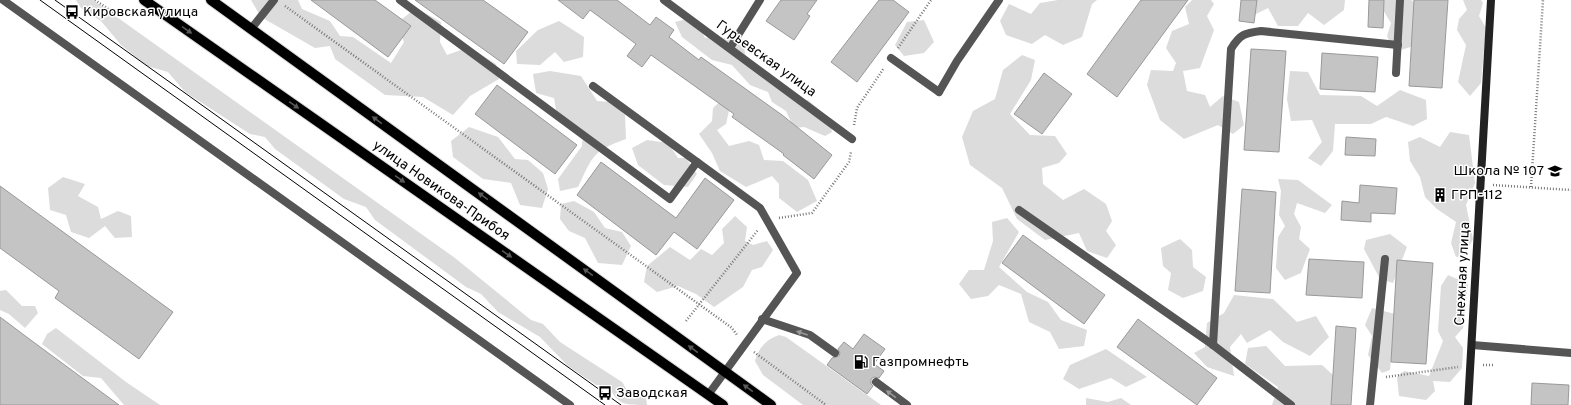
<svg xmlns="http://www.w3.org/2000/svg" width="1571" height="405" font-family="Overpass,sans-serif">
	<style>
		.green { fill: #dcdcdc }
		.building { fill: #c4c4c4; stroke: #999 }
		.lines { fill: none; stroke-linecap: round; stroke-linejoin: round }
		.primary-casing { stroke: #dbdbdb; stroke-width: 12 }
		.path { stroke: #777; stroke-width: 2.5; stroke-dasharray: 1 2; stroke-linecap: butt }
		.lane { stroke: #555; stroke-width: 8 }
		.street { stroke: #555; stroke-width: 8 }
		.secondary { stroke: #222; stroke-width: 8 }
		.primary { stroke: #000; stroke-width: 10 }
		.tram { stroke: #000; stroke-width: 1 }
		.oneway { fill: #595959 }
		.oneway2 { fill: #999 }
		.labels { text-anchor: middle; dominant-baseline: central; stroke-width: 3; stroke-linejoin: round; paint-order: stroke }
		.poi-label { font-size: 14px; fill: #000; stroke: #fff; text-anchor: start }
		.street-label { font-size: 14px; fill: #000; stroke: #fff }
	</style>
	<rect width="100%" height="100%" fill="#fff"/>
	<g class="green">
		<path d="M76,0h17l362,258 76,62 12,4 17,18 62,40 5,8 19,8 1,7c-22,0 -30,0 -38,-19l-13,-1 -28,-19 -28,-29 -42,-25 -17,-18 -15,-7 -91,-67 -9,-13 -22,-8 -69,-50 -10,-12 -15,-3 -65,-42 -17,-20 -21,-6 -26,-21 -20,-24 -20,-13z"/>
		<path d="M251,0h47l4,9 28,12 10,15 13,1 38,26 13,-21 -7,-19 19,-15 25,14 -1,20 7,13 22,-8 27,17 3,15 -29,17 -17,19 -30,-18 -38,-2 -50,-36 -5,-13 -15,2 -54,-31z"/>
		<path d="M1058,0h39l-5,4 -10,33 -19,8 -18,-10 -13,9 -26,-9 -6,-14 9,-17 22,10 9,-11z"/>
		<path d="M1192,0h19l3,4 -7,12 7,14 -14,38 -17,3 4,20 18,4 5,12 13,-11 16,6 5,23 -11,9 -15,-9 -34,14 -24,-19 -13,-35 4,-15 22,1 3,-8 -10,-15 6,-17 17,-7 -4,-17z"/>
		<path d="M1247,0h98l-1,10 -20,15 -16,-12 -10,13h-20l-10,-18 -18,9z"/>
		<path d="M1380,0h31l3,2v44l-20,6 -7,-16 4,-13 -11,-18z"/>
		<path d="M1463,0h18l2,3 -4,13 7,12 -5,55 -11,13 -12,-14 8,-37 -9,-15 2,-11 8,-9z"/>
		<path d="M687,19l14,11 4,8 11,-2 27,7 4,20 47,37h14l21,18 3,14 -7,4 -21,-9 -10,1 -8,-17 -14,-9 -4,-10 -18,-7 -18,-20 -20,-5 -30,-23 -7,-15z"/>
		<path d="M924,20l10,22 -10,11 -20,3 -9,-11 12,-23z"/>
		<path d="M559,21l25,16 -1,20 -19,5 -9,-10 -15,13 -23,-1 -1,-13 22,-21z"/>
		<path d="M1022,55l13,5 -4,20 -21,34 20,21 25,1 12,18 -8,9 -17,5 1,16 20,16 21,-11 22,15 6,17 -6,10 10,14 -9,13 -20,-7 -8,-18 -34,7 -28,-21 -15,-31 -32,-23 -8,-28 11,-26 22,-12 8,-29z"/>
		<path d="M550,71l31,5 16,25 14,1 14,13 1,24c-34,12 -33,17 -48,48l-18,4 -2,-12 24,-33 1,-15 -25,-10 -4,-23 -18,-5 -3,-19z"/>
		<path d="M1290,71l18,1 12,23 41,1 16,10 23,-16 26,10 1,19 -14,7 -27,-9 -15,7h-36l-2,27 -12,15 -13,-8 14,-16 -10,-22 -21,1 -4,-22z"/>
		<path d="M726,96l6,1 -6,27 -9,6 12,16 20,-5 10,4 5,15 19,1 25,19 9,21 -20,11 -18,-14v-14l-7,-8 -26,11 -26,-16 -8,-18 -13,-19 13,-13 1,-13z"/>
		<path d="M469,127l29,10 17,22 13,1 15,13 5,16 -6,19 -22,-3 -9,-22 -28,-4 -30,-22 -2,-16z"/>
		<path d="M1450,132l19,3 6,48 -9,22 7,34 -9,17 -8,1 -5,-14 5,-21 -19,-13 -12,-12 -5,-20 -10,-16 -2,-19 12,-5 20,10z"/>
		<path d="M647,140l21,3 10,15h8l11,16 -9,13 -24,-2 -26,-20 -6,-17z"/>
		<path d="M63,177l22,7 -7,12 20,11 3,12 17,-8 13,5 1,21 -17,1 -10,-12 -16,12 -18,-6 -5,-17 -16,-5 -2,-22z"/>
		<path d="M1278,179l20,1 34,25 -7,8 -28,-10 -3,11 7,13 -2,12 11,10 -9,24 -16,7 -9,-12 2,-31 7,-11 -6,-11 2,-24z"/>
		<path d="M574,201l20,11 11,16 17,4 9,14 -9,19 -24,-2 -13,-25 -16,-7 -9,-12 1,-15z"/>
		<path d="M735,216l12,11 -2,14 8,4 14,-4 6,9 -11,17 -10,3 -9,17 -29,20 -18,-13 -18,-8 -21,6 -13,-10 3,-16 23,-19 20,13 11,-11 11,6 12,-12 -2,-14z"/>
		<path d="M1007,218l12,14 -20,35 28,25 21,10 13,18 26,10 -3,16 -25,3 -9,-17 -21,-10 -8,-28 -22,-9 -11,11 -17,3 -12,-15 10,-14h15l9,-29 -1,-19z"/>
		<path d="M1390,234l17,13 -14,36 -13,-4 -16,-30 2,-9z"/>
		<path d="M1180,239l12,11 1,17 13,10 -3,14 -20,7 -15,-8 3,-17 -8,-7 -2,-18z"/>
		<path d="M1448,275l20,9 -5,44 -8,9 8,11 -1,20 -12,14 -17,-1 2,10 -9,9 -27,-4 -2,-19 7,-6 25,5 14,-35 -5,-10 3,-45z"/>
		<path d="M6,290l16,16h13l3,7 -13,15 -16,-14 -9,-4v-19z"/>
		<path d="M1234,295l39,4 24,23 19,-6 13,21 -19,19 -27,-14 -13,-12 -23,13 -6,-9 -11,13 4,29 -27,-9 -13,-14 11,-6 2,-24 17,-10z"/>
		<path d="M1372,308l23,6 -5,56 -8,3 -14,-18 4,-19 -7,-11z"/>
		<path d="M56,328l70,54 34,23h-36l-23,-27 -18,-2 -41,-32 5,-10z"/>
		<path d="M779,335l7,2 95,68h-78l-40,-30 -8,-14c3,-13 12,-22 24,-26z"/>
		<path d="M1266,346l19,20 37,-1 23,21 -3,19h-70l6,-18 -33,-23 3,-16z"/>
		<path d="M1106,349l41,28 -21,10 -15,-9 -32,11 -16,-10 7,-14z"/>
		<path d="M1086,398l22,4 13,-4 10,7h-45z"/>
	</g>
	<g class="building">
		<path d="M311,0h64l36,26 -23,31z"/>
		<path d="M415,0h68l45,32 -24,32z"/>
		<path d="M558,0h59l33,25 6,-8 18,13 -5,7 30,23 2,-3 81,58 50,40 -18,24 -31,-24 1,-1 -52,-37 2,-3 -83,-59 -9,12 -15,-11 9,-12 -46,-34 -7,9z"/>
		<path d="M781,0h36l-10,14 3,2 -16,24 -28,-19z"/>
		<path d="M879,0h14l16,12 -52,70 -26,-20z"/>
		<path d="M1141,0h47l-71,97 -30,-23z"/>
		<path d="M1241,0h16l-3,23 -15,-2z"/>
		<path d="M1369,0h15l-1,28 -15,-1z"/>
		<path d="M1414,0h34l-6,88 -33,-2z"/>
		<path d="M1251,49l35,2 -7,101 -35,-2z"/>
		<path d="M1322,53l56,4 -3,35 -55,-3z"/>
		<path d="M1044,73l28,21 -30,40 -28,-20z"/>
		<path d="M497,85l80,60 -22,29 -80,-60z"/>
		<path d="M1346,137l30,2 -1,17 -30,-1z"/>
		<path d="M601,162l75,56 29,-40 29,22 -37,49 -23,-17 -18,23 -79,-60z"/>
		<path d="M1360,185l37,3 -2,26 -24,-1v9l-30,-2 1,-19 17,2z"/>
		<path d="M0,186l173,126 -34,47 -84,-61 4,-7 -59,-43z"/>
		<path d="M1242,189l34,3 -6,101 -35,-2z"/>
		<path d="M1023,235l82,60 -21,29 -82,-61z"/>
		<path d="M1309,259l55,3 -2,36 -56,-3z"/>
		<path d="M1397,260l36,3 -7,101 -35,-2z"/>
		<path d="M0,317l28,21 91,67h-119z"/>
		<path d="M1138,319l79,59 -20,27 -80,-58z"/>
		<path d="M1336,326l20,2 -5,77h-20z"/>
		<path d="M864,334l21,15 -11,15 10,7 -5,7 -5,-1 -3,2v5l2,2 -6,8 -40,-29 5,-7 7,-2 1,-3 -2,-4 6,-7 9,7z"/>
		<path d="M1532,383l37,2 -1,20h-37z"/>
	</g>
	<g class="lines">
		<defs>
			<g id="primary">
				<path d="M144,0l579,405"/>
				<path d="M211,0l560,405"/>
			</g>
		</defs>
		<use href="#primary" class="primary-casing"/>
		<g class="path">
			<path d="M95,0l22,15"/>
			<path d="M285,6l447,322 5,7"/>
			<path d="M898,48l33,-48"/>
			<path d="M854,125l3,-17 27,-40"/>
			<path d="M1493,185l78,5"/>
			<path d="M1531,187l12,-187"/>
			<path d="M779,218l33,-5 37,-51 2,-10"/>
			<path d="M686,321l72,-91"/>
			<path d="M754,352l72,53"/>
			<path d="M1483,365h12"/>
			<path d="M1386,377l72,-10"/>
		</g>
		<g class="lane">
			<path d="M3,0l567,405"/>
			<path d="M400,0l270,199 27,-37"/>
			<path d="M251,29l23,-29"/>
			<path d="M891,58l48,34"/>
			<path d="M1396,73l4,-73"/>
			<path d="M593,86l167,122 37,65 -89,122"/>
			<path d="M1019,210l194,135 78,60"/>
			<path d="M762,319l48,16 25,18"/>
			<path d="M1213,345l18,-296c9,-15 14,-16 30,-18l137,14"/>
			<path d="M1472,345l99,8"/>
			<path d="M876,382l31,23"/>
			<path d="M1370,405l15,-146"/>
		</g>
		<g class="street">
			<path d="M664,0l188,139"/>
			<path d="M730,48l30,-48"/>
			<path d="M939,92l18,-31 42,-61"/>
		</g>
		<path class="secondary" d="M1468,405l23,-405"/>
		<use href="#primary" class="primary"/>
		<g class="tram">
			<path d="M40,0l565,405"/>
			<path d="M55,0l566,405"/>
		</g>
	</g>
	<defs><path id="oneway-solid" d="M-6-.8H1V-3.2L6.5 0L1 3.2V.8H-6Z"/></defs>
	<g class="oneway">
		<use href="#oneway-solid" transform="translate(187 30) rotate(35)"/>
		<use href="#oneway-solid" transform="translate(294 105) rotate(35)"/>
		<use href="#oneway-solid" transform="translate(377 120) rotate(-144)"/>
		<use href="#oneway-solid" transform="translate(400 179) rotate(35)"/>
		<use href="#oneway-solid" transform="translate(483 196) rotate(-144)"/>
		<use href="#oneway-solid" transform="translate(507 254) rotate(35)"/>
		<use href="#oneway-solid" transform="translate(588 272) rotate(-144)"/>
		<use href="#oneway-solid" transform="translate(693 349) rotate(-144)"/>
		<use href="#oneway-solid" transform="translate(748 388) rotate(-144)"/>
	</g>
	<g class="oneway2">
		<use href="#oneway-solid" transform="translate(802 333) rotate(-161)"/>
		<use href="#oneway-solid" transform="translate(891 394) rotate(-144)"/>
	</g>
	<defs>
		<symbol id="bus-bare" viewBox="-9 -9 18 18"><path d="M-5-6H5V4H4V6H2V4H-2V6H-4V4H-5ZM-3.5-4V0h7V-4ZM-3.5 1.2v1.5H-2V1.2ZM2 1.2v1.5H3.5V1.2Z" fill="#000" stroke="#fff" stroke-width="2.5" paint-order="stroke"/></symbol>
		<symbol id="school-bare" viewBox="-9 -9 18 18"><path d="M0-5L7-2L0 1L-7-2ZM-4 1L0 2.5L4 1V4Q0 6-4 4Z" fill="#000" stroke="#fff" stroke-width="2.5" paint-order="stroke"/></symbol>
		<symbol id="building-bare" viewBox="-9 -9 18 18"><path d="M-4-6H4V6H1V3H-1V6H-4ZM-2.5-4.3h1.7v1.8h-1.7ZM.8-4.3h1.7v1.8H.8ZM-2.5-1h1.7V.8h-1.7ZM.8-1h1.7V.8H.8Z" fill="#000" stroke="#fff" stroke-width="2.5" paint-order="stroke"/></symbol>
		<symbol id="fuel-bare" viewBox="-9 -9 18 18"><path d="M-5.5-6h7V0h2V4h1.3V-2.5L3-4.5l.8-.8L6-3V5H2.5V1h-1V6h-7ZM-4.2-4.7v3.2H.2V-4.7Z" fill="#000" stroke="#fff" stroke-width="2.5" paint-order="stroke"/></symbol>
	</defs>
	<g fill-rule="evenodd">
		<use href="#bus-bare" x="62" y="2" width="20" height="20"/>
		<use href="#school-bare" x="1545" y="161" width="20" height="20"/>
		<use href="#building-bare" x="1430" y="185" width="20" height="20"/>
		<use href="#fuel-bare" x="851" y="352" width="20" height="20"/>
		<use href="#bus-bare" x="595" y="383" width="20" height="20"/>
	</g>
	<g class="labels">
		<g class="poi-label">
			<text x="83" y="12">Кировская улица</text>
			<text x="1544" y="171" text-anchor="end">Школа № 107</text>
			<text x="1451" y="195">ГРП-112</text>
			<text x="872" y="362">Газпромнефть</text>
			<text x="616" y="393">Заводская</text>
		</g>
		<g class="street-label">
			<text transform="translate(766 59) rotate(36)">Гурьевская улица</text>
			<text transform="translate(441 191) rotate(35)">улица Новикова-Прибоя</text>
			<text transform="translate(1463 274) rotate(-87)">Снежная улица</text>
		</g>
	</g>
</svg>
